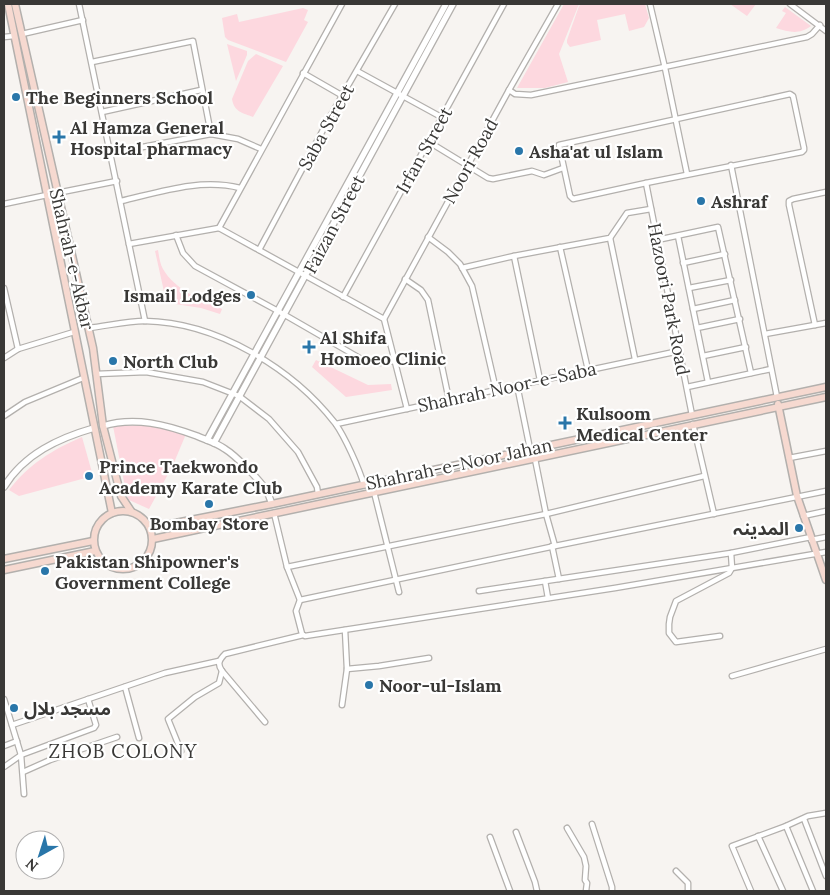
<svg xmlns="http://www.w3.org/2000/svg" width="830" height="895" font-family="Lora,'Noto Sans Arabic',serif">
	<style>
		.green { fill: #fdd8df }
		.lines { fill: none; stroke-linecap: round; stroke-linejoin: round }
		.minor-casing { stroke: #b3b0ad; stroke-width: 7 }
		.tertiary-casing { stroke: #b3b0ad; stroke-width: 8 }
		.secondary-casing { stroke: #b3b0ad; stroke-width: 9 }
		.minor { stroke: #fff; stroke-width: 4.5 }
		.tertiary { stroke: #fff; stroke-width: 5.5 }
		.secondary { stroke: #f6d9d0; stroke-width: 6 }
		.poi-dot { fill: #2976a9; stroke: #fff; stroke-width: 2 }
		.labels { text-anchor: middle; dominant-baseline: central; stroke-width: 4.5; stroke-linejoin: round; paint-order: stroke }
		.poi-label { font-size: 18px; font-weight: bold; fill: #393836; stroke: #fff; text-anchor: start }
		.street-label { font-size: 18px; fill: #393836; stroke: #fff }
		.neighbourhood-label { font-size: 19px; letter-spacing: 1px; fill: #393836; stroke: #fff }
	</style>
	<rect width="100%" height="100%" fill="#f7f4f1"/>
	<g class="green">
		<path d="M564,4h15l-20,50 9,28 -23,6h-28z"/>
		<path d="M582,4h63l4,14 -5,9 -15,4 -4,-17 -28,6 4,20 -31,7 -3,-4v-3l12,-34z"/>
		<path d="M730,4h26l-9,12z"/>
		<path d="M785,7l26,19c-12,9 -22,6 -35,2l10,-15 -4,-2z"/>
		<path d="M303,8l5,2 -4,10 4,2 -22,40 -58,-22 -3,-3 -3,-19 15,-4 2,8z"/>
		<path d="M227,44l20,7v4l-11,26z"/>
		<path d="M256,54l27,12 -30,51c-10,-4 -19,-5 -21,-18l16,-38z"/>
		<path d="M158,250c1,6 2,14 5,19 12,21 38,31 59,40l-2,5 -19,-6 -32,-5 -4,-7 -10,-45z"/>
		<path d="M316,360l52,25 23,-1 1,6 -46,7 -34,-30z"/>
		<path d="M148,425l19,3 19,6 -13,31 -24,44 -20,-9 -2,-3 -14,-71z"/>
		<path d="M82,437l11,39 -74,20 -10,-6c20,-26 43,-40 73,-53z"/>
	</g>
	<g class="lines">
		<defs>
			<g id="minor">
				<path d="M79,4l66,317"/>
				<path d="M650,4l15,64 22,106"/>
				<path d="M790,4l36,27"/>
				<path d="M22,34l61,-14"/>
				<path d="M4,37l10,-1"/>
				<path d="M92,62l101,-21 18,93"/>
				<path d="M357,71l86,47"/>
				<path d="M303,73l40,23"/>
				<path d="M509,90l6,4 16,1 276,-58 5,-3 8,-9"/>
				<path d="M790,94l3,2 11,52v2l-2,2 -156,31 -73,16 -3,-3 -11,-51z"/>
				<path d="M102,112l99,-22"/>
				<path d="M429,142l59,36 5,1 39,-8 12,4 19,-7"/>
				<path d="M111,153l100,-19 27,5 23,10"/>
				<path d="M731,165l46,232"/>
				<path d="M646,183l46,232"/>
				<path d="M57,193l60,-12"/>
				<path d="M121,201c39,-9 79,-23 119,-13"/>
				<path d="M4,204l43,-9"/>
				<path d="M219,228l123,-224"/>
				<path d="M176,235l7,18 12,13 83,45 85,49 15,3 17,-2"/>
				<path d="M678,236l30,146"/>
				<path d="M428,237l20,15 12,12 12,22 24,104"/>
				<path d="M610,238l25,121"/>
				<path d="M657,240l61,-13 33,146"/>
				<path d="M129,244l90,-16 165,91 23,90"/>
				<path d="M560,247l28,123"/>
				<path d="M259,250l72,-135 64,-111"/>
				<path d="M514,256l26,124"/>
				<path d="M683,263l42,-9"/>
				<path d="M462,268l52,-12 96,-18 17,-25 24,-4"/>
				<path d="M405,279l16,11 7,10 21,100"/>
				<path d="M4,288l14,61"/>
				<path d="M689,288l42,-8"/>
				<path d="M343,297l161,-293"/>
				<path d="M693,309l42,-9"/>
				<path d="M384,319l125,-229 49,-86"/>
				<path d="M815,325l-26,-120v-4l4,-2 33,-7"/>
				<path d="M88,328c19,-2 38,-7 57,-7 71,1 147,47 190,102 10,14 24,45 29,62"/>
				<path d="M697,328l43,-9"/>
				<path d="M765,334l61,-11"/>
				<path d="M703,356l43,-9"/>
				<path d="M4,358l14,-9 56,-17"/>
				<path d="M96,374l50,-2 57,10 36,14 30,23 29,33 19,35 1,7"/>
				<path d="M517,385l13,64"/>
				<path d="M687,387l84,-18"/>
				<path d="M4,416l21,-14 58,-24"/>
				<path d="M336,424l343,-73"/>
				<path d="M693,424l21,90"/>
				<path d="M789,458l37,-7"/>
				<path d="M535,459l11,55 9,32"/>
				<path d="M374,492l25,100"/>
				<path d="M274,513l13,54 13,33 -4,11 6,23 3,2 310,-48 211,-36"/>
				<path d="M803,516l23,-5"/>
				<path d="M811,540l15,-3"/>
				<path d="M552,546l7,33"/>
				<path d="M287,567l259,-53 158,-38"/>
				<path d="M545,581l3,17"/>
				<path d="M479,591l252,-38 80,-16"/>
				<path d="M300,600l255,-54 271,-55"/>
				<path d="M720,636l-44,6 -7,-9v-9l1,-7 6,-16 53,-28 3,-5 -1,-15"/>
				<path d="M347,669l32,-3 50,-8"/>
				<path d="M732,676l94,-27"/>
				<path d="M125,687l14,51"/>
				<path d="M4,699l17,56 3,39"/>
				<path d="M342,705l5,-36 -2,-39"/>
				<path d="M265,722l-43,-51c-5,-7 -3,-11 3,-17l78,-19"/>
				<path d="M12,725l153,-52 54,-12"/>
				<path d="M4,746l13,-5"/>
				<path d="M181,751l-13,-32 27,-22 24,-14 3,-12"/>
				<path d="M4,767l17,-12 73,-27 2,-3 -8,-26"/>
				<path d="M23,772l27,-12 67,-23"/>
				<path d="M804,819l22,57"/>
				<path d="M592,824l20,63v4"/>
				<path d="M786,826l27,65"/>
				<path d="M567,828l17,29 2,9 -1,14 2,3 -1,8"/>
				<path d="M516,832l19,50 2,9"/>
				<path d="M758,836l25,55"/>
				<path d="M490,837l20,54"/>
				<path d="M676,871l12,12v8"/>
				<path d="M751,891l-19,-45 54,-20 22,-10 18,-3"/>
			</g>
			<g id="tertiary">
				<path d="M103,426c32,-10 64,-1 94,10 9,4 20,7 28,13 10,6 35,31 41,41 3,4 4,10 6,14"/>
				<path d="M207,440l239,-436"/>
				<path d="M214,443l239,-439"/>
				<path d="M4,487c20,-33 55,-49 90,-59"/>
			</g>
			<g id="secondary">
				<path d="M8,4l104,509"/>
				<path d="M15,4l78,344 10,78 18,70 10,15"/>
				<path d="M778,404l19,92 29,84"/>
				<circle cx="123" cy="540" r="29"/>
				<path d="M150,528l122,-24 554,-117"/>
				<path d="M153,539l673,-142"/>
				<path d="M4,559l89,-18"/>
				<path d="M4,570l91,-19"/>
			</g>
		</defs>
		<use href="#minor" class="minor-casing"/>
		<use href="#tertiary" class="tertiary-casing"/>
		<use href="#secondary" class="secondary-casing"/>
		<use href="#minor" class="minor"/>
		<use href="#tertiary" class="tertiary"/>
		<use href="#secondary" class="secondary"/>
	</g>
	<g class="poi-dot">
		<circle cx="16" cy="97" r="5"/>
		<path d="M56.5 129.5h5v5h5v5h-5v5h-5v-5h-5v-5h5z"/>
		<circle cx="519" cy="151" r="5"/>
		<circle cx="701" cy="201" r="5"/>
		<circle cx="251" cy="295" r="5"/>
		<path d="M306.5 339.5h5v5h5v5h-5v5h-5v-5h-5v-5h5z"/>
		<circle cx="113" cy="361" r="5"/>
		<path d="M562.5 415.5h5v5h5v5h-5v5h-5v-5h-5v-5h5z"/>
		<circle cx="89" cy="476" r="5"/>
		<circle cx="209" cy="504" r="5"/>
		<circle cx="799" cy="528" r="5"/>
		<circle cx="45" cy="571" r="5"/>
		<circle cx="369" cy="685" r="5"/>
		<circle cx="14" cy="708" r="5"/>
	</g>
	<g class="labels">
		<g class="poi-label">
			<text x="26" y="97">The Beginners School</text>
			<text x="70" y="127">Al Hamza General<tspan x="70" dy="21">Hospital pharmacy</tspan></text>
			<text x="529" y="151">Asha'at ul Islam</text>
			<text x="711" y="201">Ashraf</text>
			<text x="241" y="295" text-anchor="end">Ismail Lodges</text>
			<text x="320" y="337">Al Shifa<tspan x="320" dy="21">Homoeo Clinic</tspan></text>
			<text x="123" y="361">North Club</text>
			<text x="576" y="413">Kulsoom<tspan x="576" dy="21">Medical Center</tspan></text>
			<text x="99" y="466">Prince Taekwondo<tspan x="99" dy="21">Academy Karate Club</tspan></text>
			<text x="209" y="523" text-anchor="middle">Bombay Store</text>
			<text x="789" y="528" text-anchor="end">المدینہ</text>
			<text x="55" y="561">Pakistan Shipowner's<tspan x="55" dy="21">Government College</tspan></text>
			<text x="379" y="685">Noor-ul-Islam</text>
			<text x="24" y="708">مسجد بلال</text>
		</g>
		<g class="street-label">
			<text transform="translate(326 127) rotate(-61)">Saba Street</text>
			<text transform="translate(424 150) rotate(-61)">Irfan Street</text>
			<text transform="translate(470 161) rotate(-61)">Noori Road</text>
			<text transform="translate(334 224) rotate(-62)">Faizan Street</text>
			<text transform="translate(72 259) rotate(77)">Shahrah-e-Akbar</text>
			<text transform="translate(669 299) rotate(79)">Hazoori Park Road</text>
			<text transform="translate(507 387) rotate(-12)">Shahrah Noor-e-Saba</text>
			<text transform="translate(459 464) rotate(-12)">Shahrah-e-Noor Jahan</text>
		</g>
		<g class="neighbourhood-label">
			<text x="123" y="751">ZHOB COLONY</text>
		</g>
	</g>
	<rect width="830" height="895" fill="none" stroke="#393836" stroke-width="10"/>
	<g transform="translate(40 855) rotate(219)"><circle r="24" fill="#ffffff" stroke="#b0afaf"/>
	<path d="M0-4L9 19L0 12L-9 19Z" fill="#2976a9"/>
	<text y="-8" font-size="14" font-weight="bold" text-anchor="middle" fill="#393836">N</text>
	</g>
</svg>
